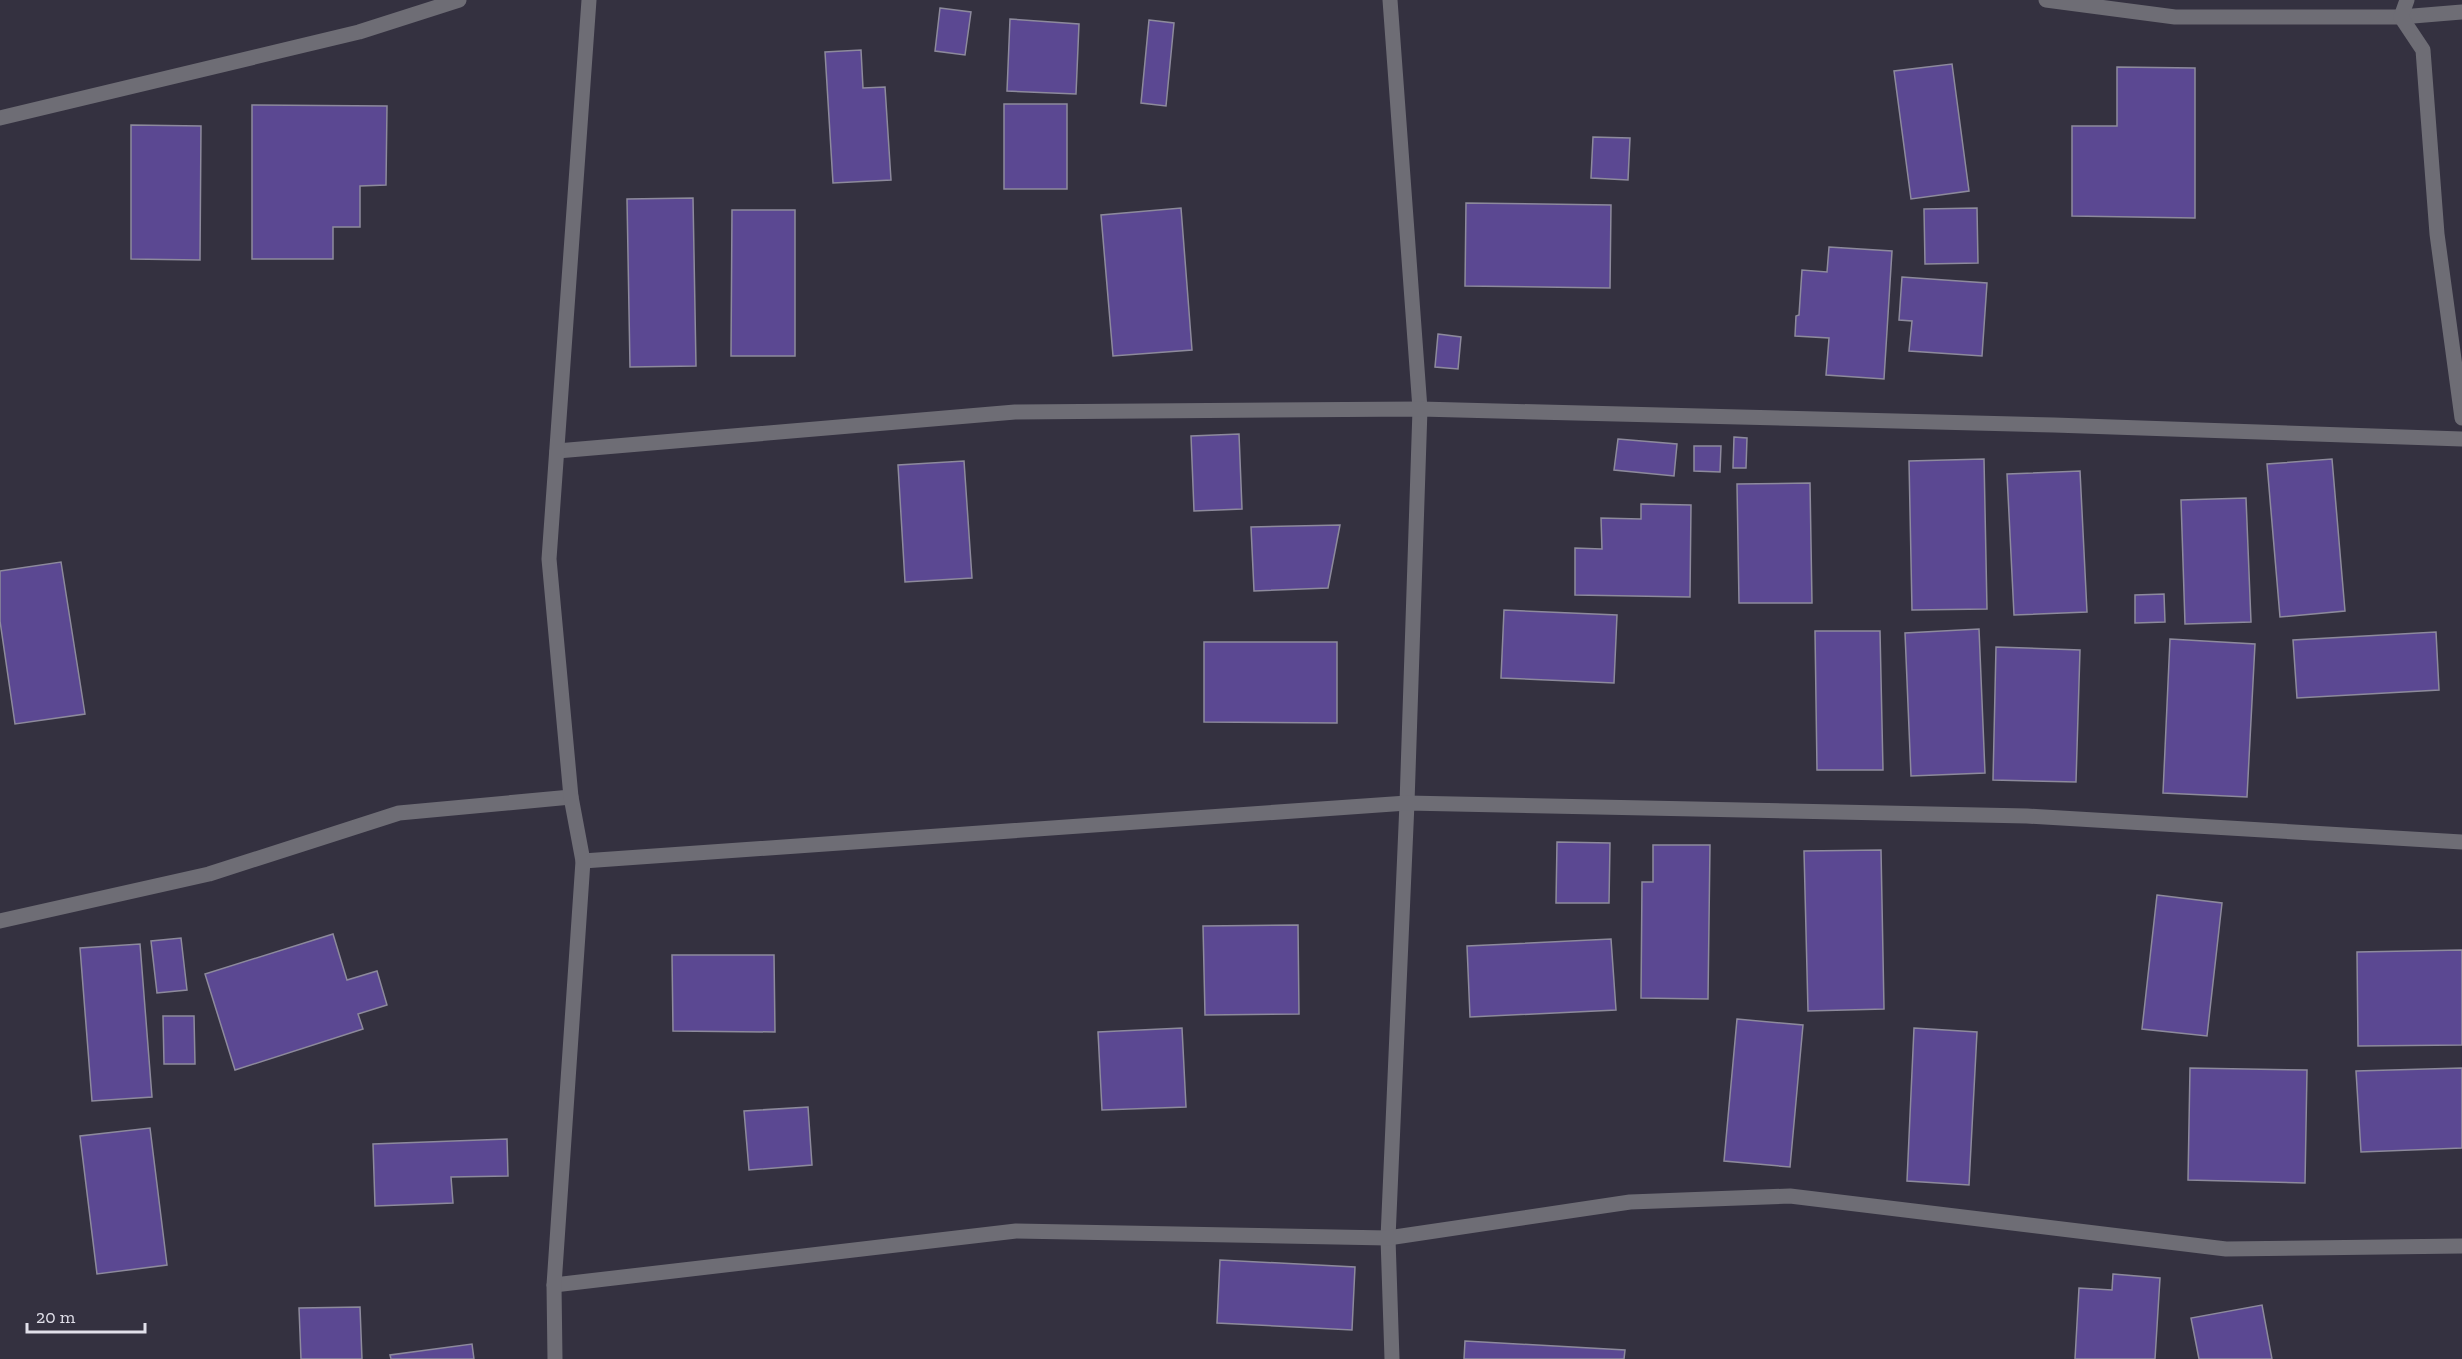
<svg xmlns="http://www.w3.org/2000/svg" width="2462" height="1359" font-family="'Zilla Slab',serif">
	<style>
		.building { fill: #5b4892; stroke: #8d8a9c; stroke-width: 1.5 }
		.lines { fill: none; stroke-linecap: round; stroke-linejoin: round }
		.minor { stroke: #6e6d75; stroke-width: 15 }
	</style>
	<rect width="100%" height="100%" fill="#343140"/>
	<g class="building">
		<path d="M940,8l31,4 -6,43 -30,-4z"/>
		<path d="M1010,19l69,5 -3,70 -69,-3z"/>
		<path d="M1149,20l25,3 -8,83 -25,-3z"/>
		<path d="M861,50l2,38 22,-1 6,93 -58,3 -8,-131z"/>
		<path d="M1952,64l17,127 -58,8 -17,-128z"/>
		<path d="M2117,67l78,1v150l-123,-2v-90h45z"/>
		<rect x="1004" y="104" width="63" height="85"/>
		<path d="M252,105l135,1 -1,79 -26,1v41h-27v32h-81z"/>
		<path d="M131,125l70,1 -1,134 -69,-1z"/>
		<path d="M1593,137l37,1 -2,42 -37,-2z"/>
		<path d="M693,198l3,168 -66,1 -3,-168z"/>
		<path d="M1466,203l145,2 -1,83 -145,-2z"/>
		<path d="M1181,208l11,142 -79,6 -12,-141z"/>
		<path d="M1977,208l1,55 -53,1 -1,-55z"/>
		<path d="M732,210h63v146h-64z"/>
		<path d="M1829,247l63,4 -8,128 -58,-4 3,-37 -34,-2 1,-20 3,-1 3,-45 25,2z"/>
		<path d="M1902,277l85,6 -5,73 -73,-5 3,-30 -13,-1z"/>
		<path d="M1438,334l23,3 -3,32 -23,-2z"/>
		<path d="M1239,434l3,75 -48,2 -3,-75z"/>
		<path d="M1734,437l13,1 -1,30h-13z"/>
		<path d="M1618,439l59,5 -3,32 -60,-6z"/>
		<path d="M1694,446h27l-1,26 -26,-1z"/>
		<path d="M1984,459l3,150 -75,1 -3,-149z"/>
		<path d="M2332,459l13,152 -65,6 -13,-153z"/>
		<path d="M964,461l8,117 -67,4 -7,-117z"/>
		<path d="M2080,471l7,141 -73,3 -7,-141z"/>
		<path d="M1810,483l2,120h-73l-2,-119z"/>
		<path d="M2246,498l5,124 -66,2 -4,-124z"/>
		<path d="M1641,504l50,1 -1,92 -115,-2v-47l27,1 -1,-31 40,1z"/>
		<path d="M1340,525l-12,63 -74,3 -3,-64z"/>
		<path d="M61,562l24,152 -70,10 -15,-103v-50z"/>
		<path d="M2164,594l1,28 -30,1v-28z"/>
		<path d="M1504,610l113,5 -3,68 -113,-5z"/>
		<path d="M1979,629l6,144 -74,3 -6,-143z"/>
		<path d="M1815,631h65l3,139h-66z"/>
		<path d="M2436,632l3,58 -142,8 -4,-58z"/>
		<path d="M2170,639l85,5 -8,153 -84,-4z"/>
		<path d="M1204,642h133v81l-133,-1z"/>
		<path d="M1996,647l84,3 -4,132 -83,-2z"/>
		<path d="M1557,842l53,1 -1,60h-53z"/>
		<path d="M1653,845h57l-2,154 -67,-1 1,-116h11z"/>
		<path d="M1881,850l3,159 -76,2 -4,-160z"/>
		<path d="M2157,895l65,8 -15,133 -65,-7z"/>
		<path d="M1298,925l1,89 -94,1 -2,-89z"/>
		<path d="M333,934l14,46 30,-9 10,34 -29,9 5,15 -128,41 -30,-96z"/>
		<path d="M181,938l6,52 -30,3 -6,-52z"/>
		<path d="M1611,939l5,71 -146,7 -3,-71z"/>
		<path d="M140,944l12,153 -60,4 -12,-153z"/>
		<path d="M2462,950v95l-104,1 -1,-94z"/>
		<path d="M672,955h102l1,77 -102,-1z"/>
		<path d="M163,1016h31l1,48h-31z"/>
		<path d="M1737,1019l66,6 -13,142 -66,-6z"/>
		<path d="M1182,1028l4,79 -84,3 -4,-78z"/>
		<path d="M1914,1028l63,4 -8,153 -62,-4z"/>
		<path d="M2190,1068l117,2 -2,113 -117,-3z"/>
		<path d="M2462,1068v80l-101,4 -5,-81z"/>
		<path d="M808,1107l4,58 -63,5 -5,-59z"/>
		<path d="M150,1128l17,137 -70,9 -17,-138z"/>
		<path d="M507,1139l1,37 -57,1 2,26 -78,3 -2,-62z"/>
		<path d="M1220,1260l135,7 -3,63 -135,-7z"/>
		<path d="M2113,1274l47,4 -5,81h-80l4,-71 33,2z"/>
		<path d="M2262,1305l10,54h-73l-8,-41z"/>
		<path d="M360,1307l2,52h-61l-2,-51z"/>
		<path d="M1465,1341l160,9 -1,9h-160z"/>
		<path d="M472,1344l2,15h-83l-1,-4z"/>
	</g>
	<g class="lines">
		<g class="minor">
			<path d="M1390,0l30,409 -13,394 -19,435 4,121"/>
			<path d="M2046,0l129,17h226l61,-5"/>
			<path d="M2407,0l-6,17 22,33 14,184 25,184"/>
			<path d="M0,118l359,-86 100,-32"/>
			<path d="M557,451l458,-39 405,-3 634,16 408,14"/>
			<path d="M583,861l824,-58 620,13 435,26"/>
			<path d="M0,921l209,-47 190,-61 172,-16"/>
			<path d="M554,1285l462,-54 372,7 242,-36 160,-6 436,53 236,-3"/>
			<path d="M555,1359l-1,-74 29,-424 -12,-64 -22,-238 40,-559"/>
		</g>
	</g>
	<path d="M27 1323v9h118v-9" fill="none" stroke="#e1e0ea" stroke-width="3"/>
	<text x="36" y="1323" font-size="18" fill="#e1e0ea" stroke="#343140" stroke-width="4.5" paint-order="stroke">20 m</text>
</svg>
